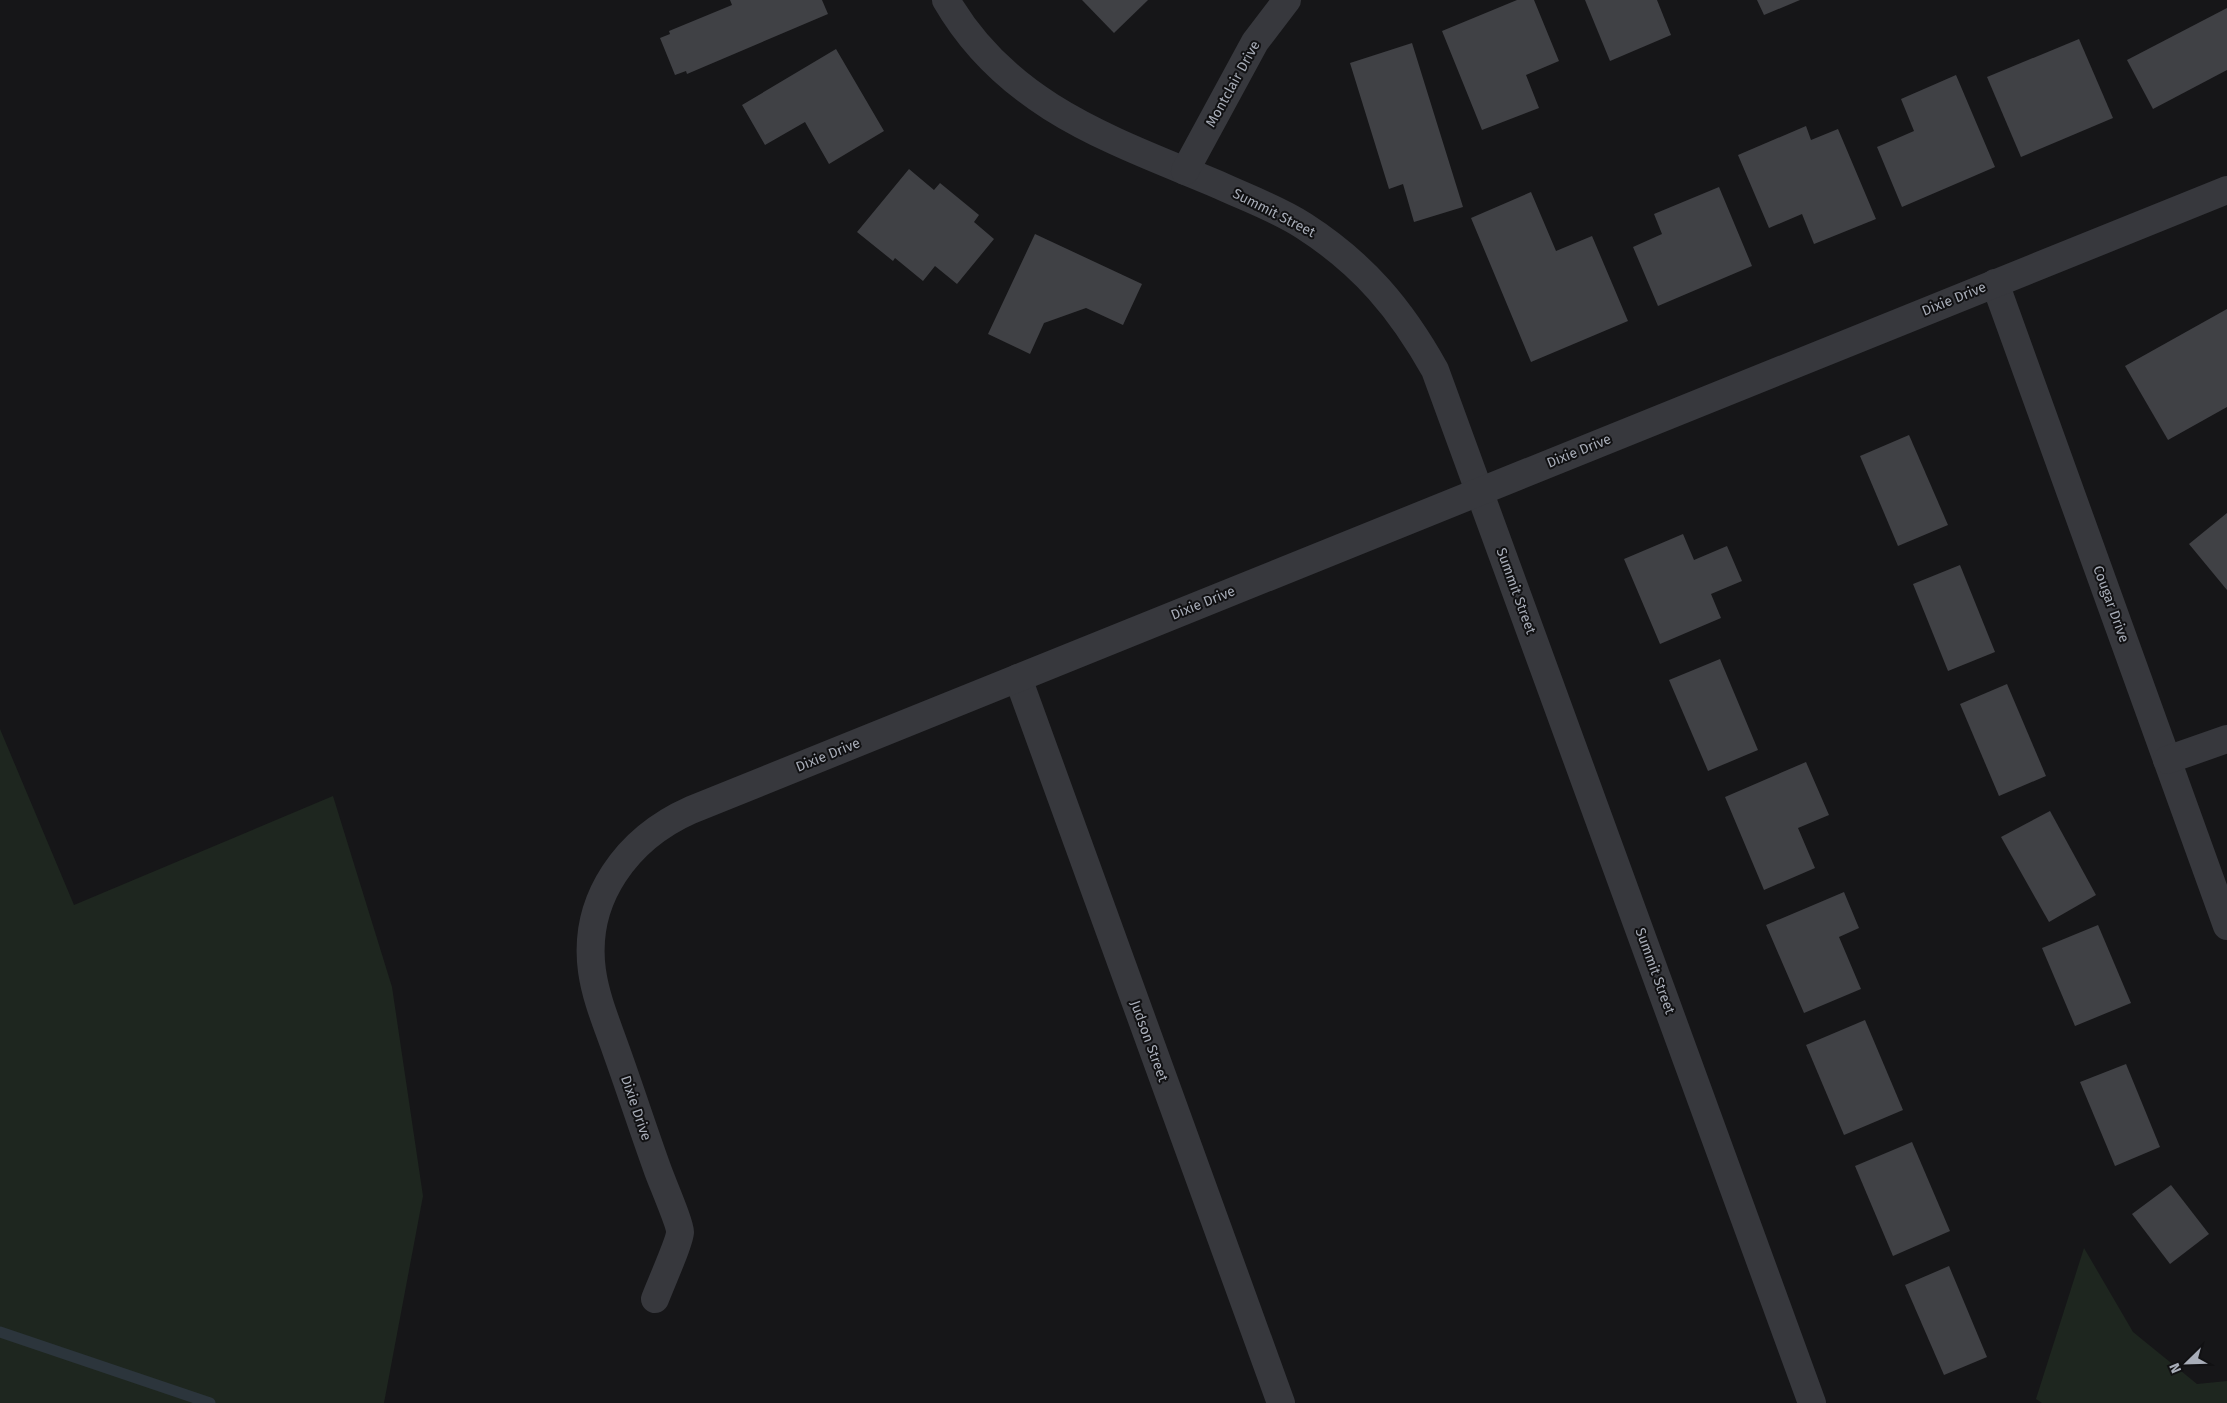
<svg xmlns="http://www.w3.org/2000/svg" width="2227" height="1403" font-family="'Fira Sans',sans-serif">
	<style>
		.green { fill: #1e261f }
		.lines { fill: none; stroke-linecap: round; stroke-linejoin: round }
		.stream { stroke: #2c353c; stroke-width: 11 }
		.building { fill: #404145 }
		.minor { stroke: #37383d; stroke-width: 28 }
		.labels { text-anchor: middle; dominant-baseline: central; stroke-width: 4; stroke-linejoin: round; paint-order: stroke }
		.street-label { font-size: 14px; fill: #a8adb8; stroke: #111113 }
	</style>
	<rect width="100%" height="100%" fill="#161618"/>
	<g class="green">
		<path d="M0,729l74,176 259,-109 59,191 31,209 -39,207h-384z"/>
		<path d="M2084,1248l49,84 64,52 30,-3v22h-185l-6,-4z"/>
	</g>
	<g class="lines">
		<path class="stream" d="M0,1332l210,71"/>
	</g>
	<g class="building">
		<path d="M730,0h92l6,14 -141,60 -1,-3 -11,4 -15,-37 10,-4 -1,-3 63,-26z"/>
		<path d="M1082,0h66l-34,33z"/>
		<path d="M1517,0h17l25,61 -33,14 13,33 -57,22 -40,-99z"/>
		<path d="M1585,0h72l14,35 -61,26z"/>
		<path d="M1757,0h43l-36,15z"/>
		<path d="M2227,8v62l-74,39 -26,-49z"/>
		<path d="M2079,39l34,79 -92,39 -34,-80z"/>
		<path d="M1412,43l51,164 -49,15 -11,-38 -14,5 -39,-126z"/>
		<path d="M836,49l48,82 -55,33 -24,-42 -40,23 -23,-40z"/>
		<path d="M1956,75l39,92 -93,40 -25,-60 37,-16 -13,-32z"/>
		<path d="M1806,126l5,14 27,-11 38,90 -62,25 -12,-30 -33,14 -31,-73z"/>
		<path d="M909,169l25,21 6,-7 39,32 -5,7 20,17 -37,45 -22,-18 -12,15 -28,-23 -2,3 -36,-29z"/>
		<path d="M1719,187l33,79 -94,40 -25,-59 29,-13 -8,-20z"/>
		<path d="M1531,192l25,59 36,-15 36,85 -97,41 -60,-144z"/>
		<path d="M1035,234l107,50 -19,41 -37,-17 -42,15 -14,31 -42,-20z"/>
		<path d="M2227,309v98l-59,33 -43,-74z"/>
		<path d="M1909,435l39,90 -50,21 -38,-90z"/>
		<path d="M2227,513v77l-38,-46z"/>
		<path d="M1683,534l11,26 33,-14 15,35 -31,13 10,24 -61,26 -36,-85z"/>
		<path d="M1960,565l35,87 -47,19 -35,-87z"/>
		<path d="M1720,659l38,91 -50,21 -39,-91z"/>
		<path d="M2007,684l39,92 -47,20 -39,-92z"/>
		<path d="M1806,762l23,53 -31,13 17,40 -51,22 -39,-93z"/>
		<path d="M2050,811l46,84 -47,27 -48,-85z"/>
		<path d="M1844,892l15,36 -20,9 22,52 -57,24 -38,-88z"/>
		<path d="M2098,925l33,78 -56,23 -33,-78z"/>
		<path d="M1865,1020l38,90 -59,25 -38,-90z"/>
		<path d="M2126,1064l34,83 -45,19 -35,-84z"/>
		<path d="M1912,1142l38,89 -57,25 -38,-90z"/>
		<path d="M2171,1185l38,49 -39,30 -38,-50z"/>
		<path d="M1949,1266l38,91 -43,18 -39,-90z"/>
	</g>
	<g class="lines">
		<g class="minor">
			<path d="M946,0c62,107 166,140 273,185 28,13 59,24 85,41 59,38 97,83 131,144l377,1033"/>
			<path d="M1185,171l70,-129 32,-42"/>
			<path d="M1995,283l232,643"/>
			<path d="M1018,678l263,725"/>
			<path d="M2167,760l60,-21"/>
			<path d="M655,1299c4,-11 25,-58 25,-67 0,-9 -19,-52 -23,-64 -14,-39 -27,-79 -41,-118 -9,-26 -20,-51 -24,-79 -10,-73 36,-133 99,-161l1536,-620"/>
		</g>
	</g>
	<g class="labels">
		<g class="street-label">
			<text transform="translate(1233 84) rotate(-61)">Montclair Drive</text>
			<text transform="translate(1274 213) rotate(27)">Summit Street</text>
			<text transform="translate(1954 299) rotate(-22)">Dixie Drive</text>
			<text transform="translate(1579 451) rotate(-22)">Dixie Drive</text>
			<text transform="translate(1516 591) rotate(70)">Summit Street</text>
			<text transform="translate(1203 603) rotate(-22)">Dixie Drive</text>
			<text transform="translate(2111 604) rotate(70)">Cougar Drive</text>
			<text transform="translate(828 755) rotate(-22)">Dixie Drive</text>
			<text transform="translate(1655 971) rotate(70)">Summit Street</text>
			<text transform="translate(1149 1041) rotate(70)">Judson Street</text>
			<text transform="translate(636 1108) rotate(71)">Dixie Drive</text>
		</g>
	</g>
	<g transform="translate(2187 1363) rotate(247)" stroke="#111113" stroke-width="4" paint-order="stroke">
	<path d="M0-4L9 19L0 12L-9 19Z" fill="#a8adb8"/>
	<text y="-8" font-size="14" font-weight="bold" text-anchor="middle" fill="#a8adb8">N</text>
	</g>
</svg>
